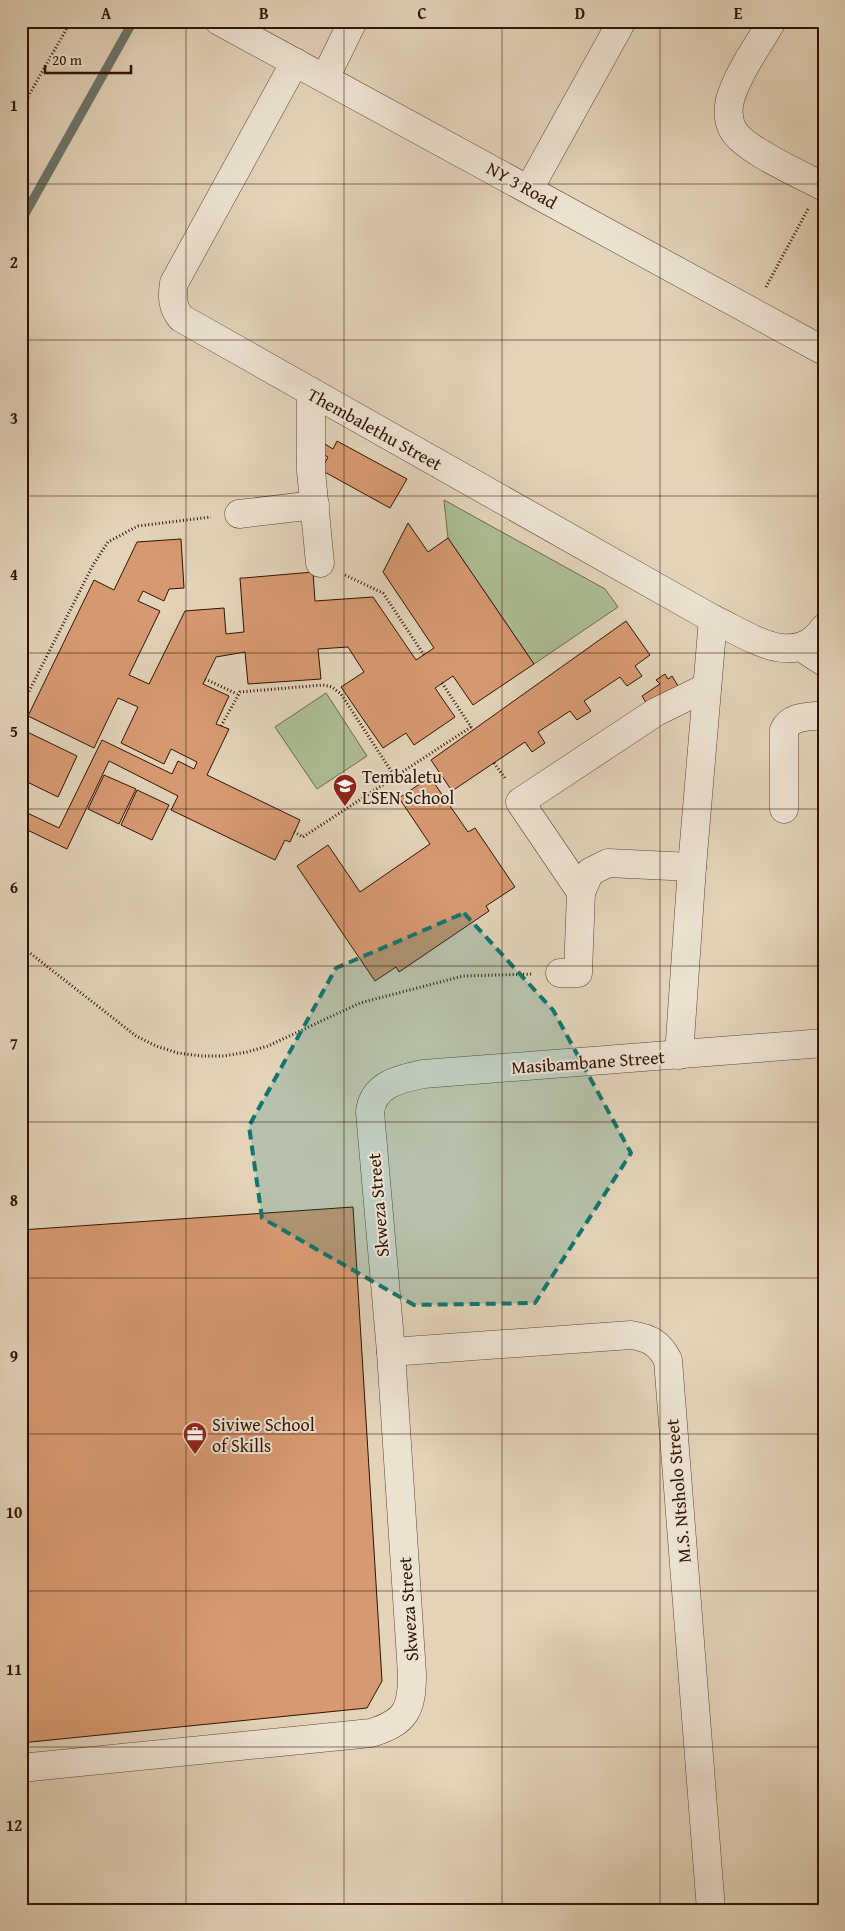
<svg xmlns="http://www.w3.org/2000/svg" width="845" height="1931" font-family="'Gentium Book Plus',serif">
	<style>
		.green { fill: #adbe94; stroke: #6e684a }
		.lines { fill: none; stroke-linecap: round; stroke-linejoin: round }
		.stream { stroke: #6d756b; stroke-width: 9 }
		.building { fill: #d79971; stroke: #301300 }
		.minor-casing { stroke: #5c432e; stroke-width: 29 }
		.path { stroke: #301300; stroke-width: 3; stroke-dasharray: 1 2.5; stroke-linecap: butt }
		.minor { stroke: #ece2d2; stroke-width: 28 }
		.marked { fill: #0f766e; fill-opacity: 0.2; stroke: #0f766e; stroke-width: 4; stroke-dasharray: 10 6; stroke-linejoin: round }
		.grid { fill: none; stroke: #301300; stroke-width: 1; stroke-opacity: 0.55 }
		.labels { text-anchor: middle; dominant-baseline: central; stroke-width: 4; stroke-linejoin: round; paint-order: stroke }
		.street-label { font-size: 18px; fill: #301300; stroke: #ece2d2 }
		.poi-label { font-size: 18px; fill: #301300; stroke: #ece2d2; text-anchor: start }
		.neatline { fill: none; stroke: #301300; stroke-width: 2 }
		.grid-label { font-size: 16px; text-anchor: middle; font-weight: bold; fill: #301300 }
	</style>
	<rect width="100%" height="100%" fill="#e2d3b9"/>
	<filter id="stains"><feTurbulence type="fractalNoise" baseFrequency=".004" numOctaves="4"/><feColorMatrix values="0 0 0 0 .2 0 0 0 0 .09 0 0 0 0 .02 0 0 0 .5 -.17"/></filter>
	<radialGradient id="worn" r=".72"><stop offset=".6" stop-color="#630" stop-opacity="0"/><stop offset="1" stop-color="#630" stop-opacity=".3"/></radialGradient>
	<g class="green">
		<path d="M444,500l161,89 13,18 -84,57 -86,-126z"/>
		<path d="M326,693l41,63 -50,33 -42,-62z"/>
	</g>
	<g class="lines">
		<path class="stream" d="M21,221l110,-196"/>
	</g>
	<g class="building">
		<path d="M337,441l70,38 -17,29 -69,-38 7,-13 -7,-4 4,-9 8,5z"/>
		<path d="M408,523l20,29 20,-14 86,126 -61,41 -20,-29 -18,12 20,29 -41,28 -8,-12 -23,15 -42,-61 23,-15 -16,-25 -30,2 3,30 -73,5 -3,-32 -29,5 -13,27 26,12 -13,28 13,5 -22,46 93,45 -10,22 -5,-2 -10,20 -104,-50 7,-14 -69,-35 -42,88 -46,-22v-17l38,18 43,-88 70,34 6,-13 16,8 3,-7 -26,-13 -7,15 -43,-21 17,-36 -20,-9 -24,50 -66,-32 66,-136 20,10 23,-48 44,-3 3,49 -15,1 -5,12 -21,-10 -5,10 22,10 -31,64 20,9 36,-73 39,-3 2,26 18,-2 -4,-54h4l69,-6 2,29 58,-4 43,63 18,-12 -51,-76z"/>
		<path d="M626,621l24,34 -15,11 7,10 -15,10 -7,-9 -36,24 7,10 -14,9 -7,-9 -32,21 7,11 -13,9 -7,-10 -73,49 -21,-31z"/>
		<path d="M665,674l3,5 4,-3 6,10 -30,20 -6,-10 18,-12 -4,-4z"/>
		<path d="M21,729l56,27 -19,41 -37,-18z"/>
		<path d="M104,775l32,14 -17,35 -31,-15z"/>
		<path d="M430,777l38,55 7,-4 40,59 -29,19 3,5 -90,61 -3,-5 -21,14 -78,-115 31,-21 32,47 70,-48 -31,-46z"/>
		<path d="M137,790l32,15 -17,35 -31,-15z"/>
		<path d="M21,858l6,3 -3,7 4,2 -7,13z"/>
		<path d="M353,1207l29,474 -15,27 -346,35v-513z"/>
	</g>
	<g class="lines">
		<defs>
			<g id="minor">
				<path d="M219,21l605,330"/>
				<path d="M772,21c-14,25 -34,51 -42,79 -2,9 -2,21 3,30 11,20 69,45 91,57"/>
				<path d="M295,62l-121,221c-2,14 -2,24 7,35l532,301c35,16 81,52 111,9"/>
				<path d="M325,78l28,-57"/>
				<path d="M529,189l93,-168"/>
				<path d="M311,393v78l9,92"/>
				<path d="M239,514l76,-9"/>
				<path d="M801,647l23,15"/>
				<path d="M784,809v-79c7,-15 26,-13 40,-15"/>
				<path d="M581,892l9,-20 18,-9 84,4"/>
				<path d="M560,973h18l3,-81 -61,-90 136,-90 51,-25"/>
				<path d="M679,1055l13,-188 21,-248"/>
				<path d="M391,1352l240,-17c19,3 28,8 37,25l43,550"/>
				<path d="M21,1768l350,-35c35,-11 41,-23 41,-59l-21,-322 -21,-240c3,-28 30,-33 53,-38l401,-31"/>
			</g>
		</defs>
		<use href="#minor" class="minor-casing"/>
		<g class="path">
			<path d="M21,109l50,-88"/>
			<path d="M766,287l42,-78"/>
			<path d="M345,575l38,18 41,62"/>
			<path d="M205,679l32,15"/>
			<path d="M442,683l31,47"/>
			<path d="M21,707l72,-142 15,-23 30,-16 73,-9"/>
			<path d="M221,726l19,-34 83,-7 9,2 9,7 54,83"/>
			<path d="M494,763l11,15"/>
			<path d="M294,832l9,5 168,-110"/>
			<path d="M21,949l9,4 106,83 20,10 22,7 23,3h23l23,-4 21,-6 92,-43 103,-27 70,-2"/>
		</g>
		<use href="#minor" class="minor"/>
	</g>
	<path class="marked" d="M464,913l89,97 78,143 -96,150 -121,2 -152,-87 -13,-92 87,-158z"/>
	<path class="grid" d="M186,21v1889M344,21v1889M502,21v1889M660,21v1889M21,184h803M21,340h803M21,496h803M21,653h803M21,809h803M21,966h803M21,1122h803M21,1278h803M21,1434h803M21,1591h803M21,1747h803"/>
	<defs>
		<symbol id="school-pin" viewBox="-11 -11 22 30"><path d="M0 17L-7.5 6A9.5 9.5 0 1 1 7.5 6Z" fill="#8f2418" stroke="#ece2d2"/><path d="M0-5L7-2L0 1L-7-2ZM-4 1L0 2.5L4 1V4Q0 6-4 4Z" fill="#fff"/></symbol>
		<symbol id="office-pin" viewBox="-11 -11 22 30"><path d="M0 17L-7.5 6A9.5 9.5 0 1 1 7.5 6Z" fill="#8f2418" stroke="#ece2d2"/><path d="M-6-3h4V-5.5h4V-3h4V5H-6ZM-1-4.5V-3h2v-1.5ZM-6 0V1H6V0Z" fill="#fff"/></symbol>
	</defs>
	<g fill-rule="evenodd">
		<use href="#school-pin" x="331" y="772" width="28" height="38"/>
		<use href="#office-pin" x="181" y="1420" width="28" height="38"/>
	</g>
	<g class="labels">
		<g class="street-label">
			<text transform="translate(522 185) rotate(29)">NY 3 Road</text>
			<text transform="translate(375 429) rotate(29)">Thembalethu Street</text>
			<text transform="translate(588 1062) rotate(-4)">Masibambane Street</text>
			<text transform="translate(378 1205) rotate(-95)">Skweza Street</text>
			<text transform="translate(678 1491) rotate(-95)">M.S. Ntsholo Street</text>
			<text transform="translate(408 1609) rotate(-94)">Skweza Street</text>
		</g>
		<g class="poi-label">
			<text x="362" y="776">Tembaletu<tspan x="362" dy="21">LSEN School</tspan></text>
			<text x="212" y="1424">Siviwe School<tspan x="212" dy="21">of Skills</tspan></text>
		</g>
	</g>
	<rect width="845" height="1931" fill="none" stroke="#e2d3b9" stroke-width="55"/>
	<path d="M45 65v8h86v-8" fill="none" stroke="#301300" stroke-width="2.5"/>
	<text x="52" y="65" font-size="15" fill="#301300" stroke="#ece2d2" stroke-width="4" paint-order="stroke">20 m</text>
	<rect x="28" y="28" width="790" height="1876" class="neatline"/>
	<g class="grid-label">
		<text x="106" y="19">A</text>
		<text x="264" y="19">B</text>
		<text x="422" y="19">C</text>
		<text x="580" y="19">D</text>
		<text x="738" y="19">E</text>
		<text x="14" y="111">1</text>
		<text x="14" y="268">2</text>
		<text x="14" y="424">3</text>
		<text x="14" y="580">4</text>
		<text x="14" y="737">5</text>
		<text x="14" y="893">6</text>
		<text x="14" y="1049">7</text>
		<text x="14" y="1206">8</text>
		<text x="14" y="1362">9</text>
		<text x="14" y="1518">10</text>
		<text x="14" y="1675">11</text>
		<text x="14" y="1831">12</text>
	</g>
	<rect width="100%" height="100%" filter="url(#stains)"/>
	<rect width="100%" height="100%" fill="url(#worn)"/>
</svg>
